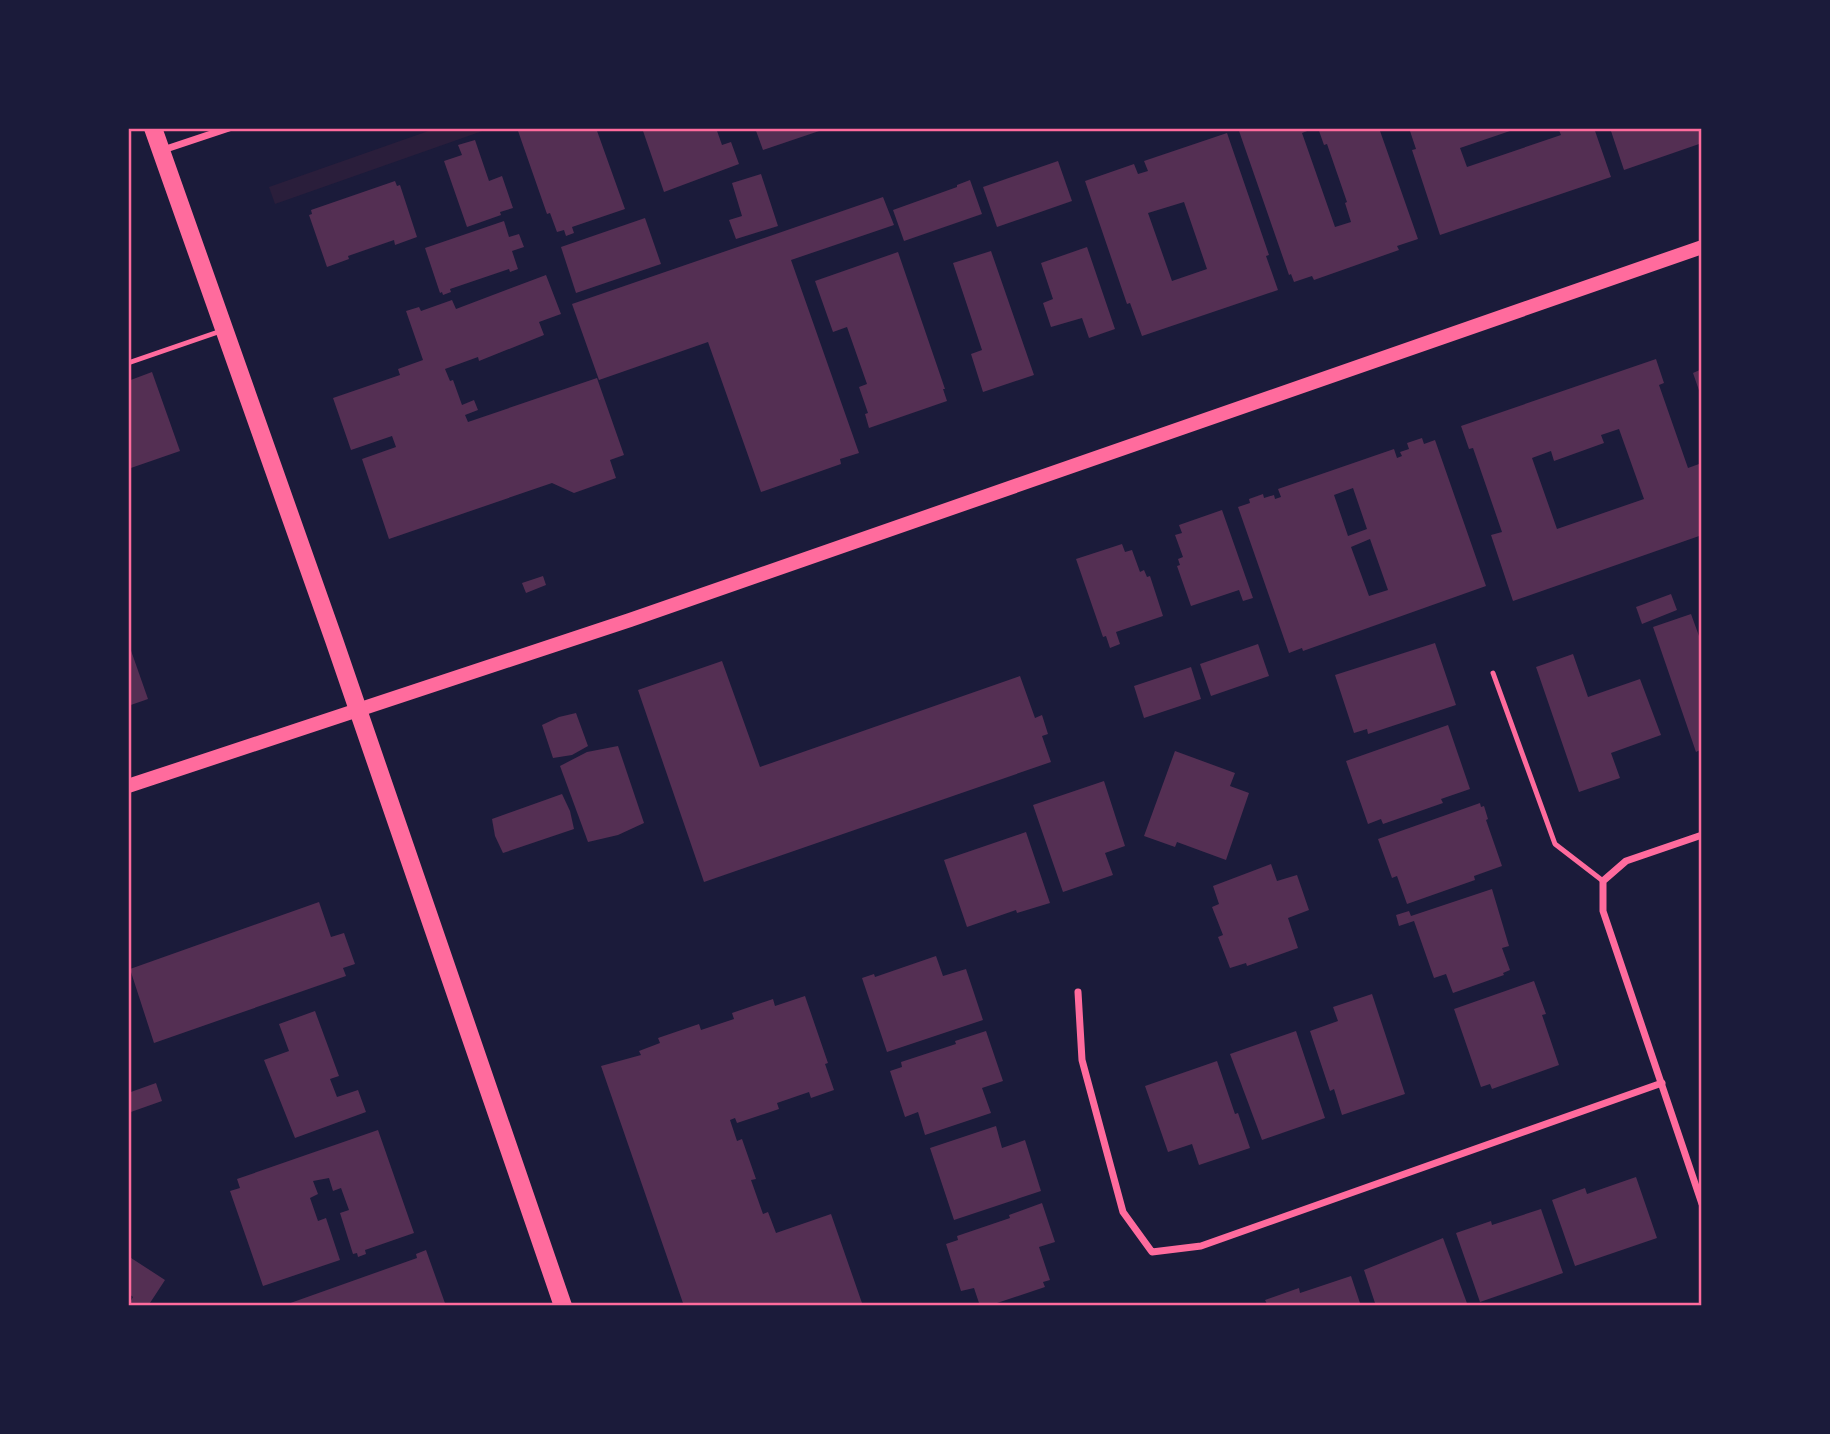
<svg xmlns="http://www.w3.org/2000/svg" width="1830" height="1434" font-family="'Public Sans',sans-serif">
	<style>
		.green { fill: #2a1e3b }
		.building { fill: #542f53; fill-rule: evenodd }
		.lines { fill: none; stroke-linecap: round; stroke-linejoin: round }
		.service { stroke: #ff6b9d; stroke-width: 5 }
		.minor { stroke: #ff6b9d; stroke-width: 7 }
		.secondary { stroke: #ff6b9d; stroke-width: 14 }
		.primary { stroke: #ff6b9d; stroke-width: 18 }
		.neatline { fill: none; stroke: #ff6b9d; stroke-width: 2.5 }
	</style>
	<rect width="100%" height="100%" fill="#1b1b3a"/>
	<path class="green" d="M437,128h54l-216,76 -6,-17z"/>
	<g class="building">
		<path d="M517,128h40l1,2 8,-2h30l29,81 -53,18 2,6 -8,3 -2,-6 -7,2 -7,-19 -3,1z"/>
		<path d="M642,128h74l6,17 9,-3 8,22 -75,28z"/>
		<path d="M755,128h73l-65,22z"/>
		<path d="M1238,128h77l-13,5 33,94 16,-5 -6,-19 2,-1 -20,-58 -3,1 -6,-17h61l39,111 -21,7 2,4 -85,30 -2,-4 -18,6 -3,-8 -2,1z"/>
		<path d="M1420,128h89l1,3 -50,17 7,19 94,-32 -3,-7h36l17,49 -171,58 -28,-85 4,-1 -6,-18z"/>
		<path d="M1610,128h92v15l-78,27z"/>
		<path d="M1227,133l42,122 -3,1 12,34 -136,46 -12,-33 -3,1 -42,-123 49,-17 4,10 10,-3 -4,-10zM1184,202l23,67 -35,12 -24,-68z"/>
		<path d="M475,140l14,41 13,-5 11,32 -13,4 1,3 -34,12 -23,-66 18,-6 -4,-10z"/>
		<path d="M1058,161l14,40 -75,26 -14,-40z"/>
		<path d="M761,174l17,52 -42,13 -7,-19 13,-4 -10,-33z"/>
		<path d="M970,180l12,34 -78,27 -11,-31 64,-23v-2z"/>
		<path d="M395,181l2,5 3,-1 17,52 -22,8 -1,-5 -46,16 1,3 -22,8 -18,-52 3,-1 -1,-4z"/>
		<path d="M883,197l11,28 -103,35 68,193 -19,6 1,5 -80,28 -53,-150 -109,38 -27,-76z"/>
		<path d="M645,218l16,46 -85,29 -15,-46z"/>
		<path d="M504,221l5,16 10,-3 5,13 -12,4 6,18 -8,3 -1,-3 -59,20 1,3 -8,3 -1,-3 -2,1 -15,-45z"/>
		<path d="M1087,247l28,82 -26,9 -7,-20 -31,9 -8,-24 10,-4 -12,-36z"/>
		<path d="M991,251l43,124 -51,17 -12,-38 11,-4 -29,-87z"/>
		<path d="M898,252l47,137h-2l4,12 -78,27 -4,-14 3,-1 -9,-26 8,-3 -20,-57 -14,5 -18,-51z"/>
		<path d="M546,275l15,39 -22,8 5,13 -65,26 -1,-4 -33,12 5,12 3,-1 9,25 12,-5 4,10 -13,5 3,7 129,-44 27,77 -14,5 6,18 -42,15 -22,-10 -163,56 -27,-80 34,-12 -4,-11 -41,14 -18,-52 67,-23 -2,-6 25,-9 -17,-49 13,-4 2,4 31,-11 4,9z"/>
		<path d="M1656,359l8,24 -5,2 29,83 11,-4 3,9v62l-189,66 -22,-66 11,-3 -29,-84 -4,1 -8,-23zM1619,429l25,70 -87,30 -25,-71 19,-7 3,10 50,-18 -3,-8z"/>
		<path d="M1702,369v30l-9,-26z"/>
		<path d="M152,372l28,79 -52,18v-88z"/>
		<path d="M1422,438l2,6 11,-4 51,146 -183,65 -1,-3 -13,5 -51,-146 12,-4 -1,-4 14,-5 1,4 10,-3 1,4 6,-2 -3,-8 116,-40 3,9 5,-2 -2,-4 9,-3 -2,-6zM1353,488l14,41 -19,7 -14,-41zM1370,539l18,51 -19,6 -18,-49z"/>
		<path d="M1222,510l31,88 -10,3 -4,-11 -48,16 -14,-40 3,-1 -2,-6 5,-2 -8,-22 7,-2 -3,-8z"/>
		<path d="M1122,544l3,8 7,-2 8,22 4,-2 3,7 3,-1 13,40 -47,16 4,12 -10,4 -4,-12 -3,1 -27,-78z"/>
		<path d="M543,576l3,9 -20,8 -4,-10z"/>
		<path d="M1671,594l6,16 -35,14 -6,-17z"/>
		<path d="M1691,614l8,22 3,-1v114l-6,3 -43,-125z"/>
		<path d="M128,642l20,57 -20,7z"/>
		<path d="M1435,643l21,62 -88,29 -1,-5 -13,4 -19,-58z"/>
		<path d="M1258,644l11,32 -58,20 -11,-32z"/>
		<path d="M1573,654l15,43 52,-18 21,56 -50,18 9,25 -41,14 -43,-125z"/>
		<path d="M722,661l38,106 260,-91 15,42 7,-3 6,19 -6,2 9,26 -347,120 -66,-192z"/>
		<path d="M1191,667l10,32 -57,19 -10,-32z"/>
		<path d="M576,713l12,33 -16,9 -19,3 -11,-33 17,-8z"/>
		<path d="M1448,725l22,64 -29,10 2,4 -60,21 -2,-5 -13,5 -22,-63z"/>
		<path d="M618,746l26,77 -26,12 -30,7 -28,-76 27,-14z"/>
		<path d="M1175,751l60,22 -5,13 19,7 -23,67 -49,-18 -2,5 -31,-11z"/>
		<path d="M1104,781l21,65 -20,7 8,22 -50,17 -30,-87z"/>
		<path d="M562,794l8,17 4,18 -71,24 -8,-17 -3,-17z"/>
		<path d="M1480,803l1,4 3,-1 4,13 -2,1 16,46 -28,10 1,4 -68,24 -10,-28 -5,2 -14,-39z"/>
		<path d="M1026,832l24,71 -33,10 -1,-3 -49,17 -23,-67z"/>
		<path d="M1271,864l6,17 20,-6 12,35 -21,8 10,30 -51,18 -1,-3 -16,5 -12,-31 5,-2 -11,-28 7,-3 -6,-18z"/>
		<path d="M1492,889l17,57 -7,2 8,22 -7,3 1,2 -51,18 -7,-19 -12,4 -20,-57 -15,5 -3,-11 13,-4 2,5z"/>
		<path d="M319,902l12,35 13,-4 11,31 -12,4 3,8 -192,67 -24,-74z"/>
		<path d="M936,956l7,20 23,-7 17,51 -96,32 -25,-74 12,-4 1,3z"/>
		<path d="M1534,981l12,33 -4,1 17,50 -67,24 -2,-5 -9,3 -27,-78z"/>
		<path d="M1372,994l33,100 -63,21 -8,-26 -4,2 -20,-60 28,-10 -5,-14z"/>
		<path d="M805,996l23,67 -3,1 9,26 -23,8 -2,-6 -32,11 2,6 -42,14 -2,-5 -5,2 7,21 5,-2 14,40 -5,1 12,34 5,-2 8,21 55,-19 31,89 -10,3h-168l-83,-240 40,-11 -2,-4 21,-8 -2,-5 41,-14 2,6 33,-11 -2,-6 41,-14 2,7z"/>
		<path d="M315,1011l24,65 -9,3 7,18 21,-7 8,22 -71,26 -31,-78 25,-9 -10,-27z"/>
		<path d="M986,1031l17,50 -21,7 9,25 -66,22 -7,-23 -13,5 -15,-46 12,-4 -1,-5 55,-18 -1,-3z"/>
		<path d="M1296,1031l29,87 -63,22 -32,-86z"/>
		<path d="M1217,1061l18,53 3,-1 12,35 -51,17 -7,-21 -24,8 -23,-66z"/>
		<path d="M156,1083l6,18 -34,12v-20z"/>
		<path d="M996,1126l6,22 23,-8 16,51 -87,29 -24,-72z"/>
		<path d="M378,1130l36,103 -49,17 1,4 -8,3 -1,-4 -4,1 -13,-41 9,-3 -8,-22 -8,3 -4,-13 -16,3 5,13 -8,4 8,23 8,-3 14,42 -77,26 -33,-95 10,-3 -3,-9z"/>
		<path d="M1636,1177l21,61 -82,28 -23,-66 33,-12 2,6z"/>
		<path d="M1042,1203l13,39 -16,5 11,33 -7,2 2,5 -57,19h-8l-6,-18 -13,3 -15,-47 12,-4 -1,-4 53,-18 -1,-3z"/>
		<path d="M1541,1209l22,64 -83,29 -24,-69 35,-12 1,4z"/>
		<path d="M1443,1238l25,68h-92l-12,-36z"/>
		<path d="M426,1250l20,56h-164l135,-48 -1,-4z"/>
		<path d="M128,1256l37,24 -17,26h-20l5,-9 -5,-4z"/>
		<path d="M1351,1276l10,30h-93l-3,-6 34,-12 1,5z"/>
	</g>
	<g class="lines">
		<g class="service">
			<path d="M128,363l93,-32"/>
			<path d="M1493,673l62,171 48,37"/>
		</g>
		<g class="minor">
			<path d="M163,150l66,-22"/>
			<path d="M1702,835l-76,26 -23,20v30l99,293"/>
			<path d="M1078,992l4,68 41,152 29,40 49,-6 461,-163"/>
		</g>
		<path class="secondary" d="M128,786l502,-166 1072,-373"/>
		<path class="primary" d="M153,128l181,512 229,666"/>
	</g>
	<rect width="1830" height="1434" fill="none" stroke="#1b1b3a" stroke-width="259"/>
	<rect x="130" y="130" width="1570" height="1174" class="neatline"/>
</svg>
